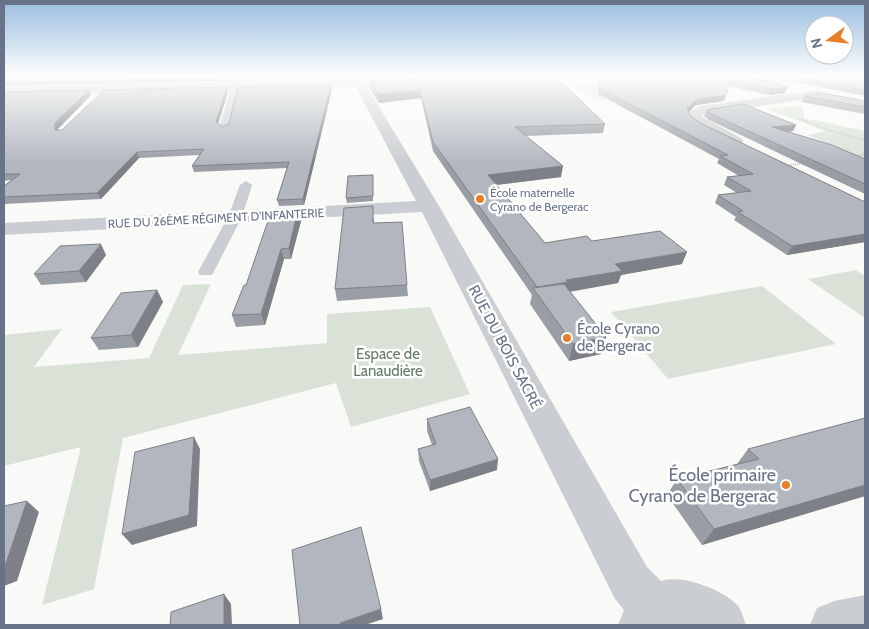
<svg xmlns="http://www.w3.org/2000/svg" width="869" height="629" font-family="Cabin,sans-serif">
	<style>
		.green { fill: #dae2d8 }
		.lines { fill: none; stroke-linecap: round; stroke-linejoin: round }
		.path-far1 { stroke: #c1c3c6; stroke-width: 1; stroke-dasharray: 1 1; stroke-linecap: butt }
		.path { stroke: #c1c3c6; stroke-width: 2; stroke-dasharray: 1 1; stroke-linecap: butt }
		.lane { fill: #cacdd1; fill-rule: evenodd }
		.street { fill: #cacdd1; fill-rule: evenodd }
		.wall { fill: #999da4 }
		.shaded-wall { fill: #7d8086 }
		.building { fill: #b2b7bf; stroke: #7d8086 }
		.poi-dot { fill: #e97e28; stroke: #fff; stroke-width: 2 }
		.labels { text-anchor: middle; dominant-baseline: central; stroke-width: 5; stroke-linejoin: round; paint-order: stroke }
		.far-poi-label { font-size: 12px; fill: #687389; stroke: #fff; text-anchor: start }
		.far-street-label { font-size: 12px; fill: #687389; stroke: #fff }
		.poi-label { font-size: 15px; fill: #687389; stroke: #fff; text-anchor: start }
		.street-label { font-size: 15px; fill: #687389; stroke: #fff }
		.park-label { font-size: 15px; fill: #637a63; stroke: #fff }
		.near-poi-label { font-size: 18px; fill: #687389; stroke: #fff; text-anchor: end }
	</style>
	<rect width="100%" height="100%" fill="#f9faf7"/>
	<g class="green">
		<path d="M611,78l59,16 -72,6 -31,-16 31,-2z"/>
		<path d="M803,105l1,13 61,13v27l-58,-23 18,-4 -58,-22z"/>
		<path d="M856,270l9,6v42l-57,-39z"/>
		<path d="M211,284l-33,71 149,-12v-29l103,-7 40,87 -119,33 -15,-44 -213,55 -29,151 -52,16 39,-158 -77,19v-131l58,-6 -28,38 115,-9 34,-73z"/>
		<path d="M762,286l74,58 -168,35 -57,-67z"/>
	</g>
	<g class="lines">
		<g class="path-far1">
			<path d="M580,105l5,-4 17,-7"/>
			<path d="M795,117l11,4"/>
		</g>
		<g class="path">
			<path d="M803,120l25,10 37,10"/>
			<path d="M855,156l10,-2"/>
			<path d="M787,166l17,-3"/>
		</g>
		<g class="lane">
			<path d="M232,84l7,2 -10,42 -5,3 -5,-3z"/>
			<path d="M246,181l6,4 -10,32 -30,58h-12l-2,-3 30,-55 12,-32z"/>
		</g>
		<g class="street">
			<path d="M377,80l4,1 2,2 -2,2 -14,2 72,119 208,361 14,14c21,-7 64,9 78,26 3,5 5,13 7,18h-128l6,-15 -9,-11 -193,-387 -418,23v-12l412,-22 -60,-114 -352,8v-8z"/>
			<path d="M817,90l4,1 2,3 -2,3 -116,17 -4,2 40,22 3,3 -3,3 -5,2 -47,-25 -2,-3 2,-7 12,-5z"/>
			<path d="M865,595v30h-55l7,-17 17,-7z"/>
		</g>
	</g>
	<g class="wall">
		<path d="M4,75h331l-1,4 -330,7z"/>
		<path d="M360,75h70l-7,2 -63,1z"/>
		<path d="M599,75h145l41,18 -16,2 -40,-9 -5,15 -28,4 -8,7 2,4 10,7 163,78h2v41l-78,13 -53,-35 2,-3 -21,-14 3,-8 19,-2 -13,-8 3,-8 12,-1 -22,-13 2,-4 -121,-65z"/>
		<path d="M759,75h106v21z"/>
		<path d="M423,79l182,45 -2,9 -77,3 35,41 -65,8 49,58 47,-2 90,23 -61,11 -3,8 -48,9 36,45 -5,17 -32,7 -39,-57 2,-9 -99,-144 -12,-53 -42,5 -9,-14v-8z"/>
		<path d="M332,89l-28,116 -25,1 -2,-6 10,-32 -93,4 -2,-6 7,-11 -60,3 -38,41 -97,5v-18l7,-6 -7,1v-89l85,-2 2,5 -33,34v1h4l166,-38 -10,32 5,3z"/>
		<path d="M804,96l61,5v13l-64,-12z"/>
		<path d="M707,110l89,15 -3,6 -5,1 77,27v35l-156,-74 -5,-4z"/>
		<path d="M373,180v21l-26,2 -1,-5z"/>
		<path d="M374,217v6l33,62 1,11 -71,5 -2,-12z"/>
		<path d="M301,221l-10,38h-7l-19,66 -29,2 -4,-12z"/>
		<path d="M106,255l-20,27 -45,3 -7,-11z"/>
		<path d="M157,290l6,12 -25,45 -39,3 -8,-12z"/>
		<path d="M427,419l70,51 -67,21 -11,-30 -1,-12 14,-4 -5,-14z"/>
		<path d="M748,449l117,47 -163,49 -35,-50 10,-16 60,-15z"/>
	</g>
	<g class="shaded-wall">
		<path d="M331,85l1,4 -28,116 -1,-6z"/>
		<path d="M227,87l1,5 -11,35 -1,-5z"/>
		<path d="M788,87l-3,6 -16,2 3,-6z"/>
		<path d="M89,90l2,5 -33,34v6l-3,-5v-7z"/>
		<path d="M420,90l1,8 -42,5 -1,-9z"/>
		<path d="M726,95l-2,6 -28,4 -11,10 2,-7 11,-9z"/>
		<path d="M796,125l-3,6 -24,3 3,-7z"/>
		<path d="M137,152l2,6 -38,41 -4,-6z"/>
		<path d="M563,166l-2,11 -74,9 1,-11z"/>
		<path d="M298,210l3,11 -10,38 -2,-11z"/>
		<path d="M865,234v8l-78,13 5,-9z"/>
		<path d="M101,244l5,11 -20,27 -7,-11z"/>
		<path d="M281,249l3,10 -19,66 -4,-11z"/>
		<path d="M687,252l-5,12 -61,11 -3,8 -52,9 -25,7 25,-19 49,-16z"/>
		<path d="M157,290l6,12 -25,45 -7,-12z"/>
		<path d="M606,337l-5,17 -32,7 4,-17z"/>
		<path d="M194,437l6,12 -3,77 -65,19 -10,-11z"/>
		<path d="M498,459l-1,11 -67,21v-11z"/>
		<path d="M865,485v11l-163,49 12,-16z"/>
		<path d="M27,501l12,11 -22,69 -13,5v-17z"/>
		<path d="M224,594l7,10 1,21h-8z"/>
		<path d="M381,609l2,10 -18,6h-24l-1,-2z"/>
	</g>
	<g class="building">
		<path d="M4,75h324l-324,8z"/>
		<path d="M444,75h110l51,49 -90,3 48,39 -75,9 57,68 42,-7 5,5 68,-10 27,21 -72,12 7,7 -56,9 2,2 -31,5 -104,-145 -13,-52 -42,4 -8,-13 53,-2z"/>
		<path d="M600,75h144l44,12 -16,2 -41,-8 -5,14 -28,4 -11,9 3,8 10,7 163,78h2v33l-73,12 -54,-34 5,-1 -25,-16 33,-4 -24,-14 26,-3 -33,-18 8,-1 -129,-67z"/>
		<path d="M790,75h75v15z"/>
		<path d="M331,85l-28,114 -26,1 12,-38 -97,4 12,-17 -67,3 -40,41 -93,4v-11l16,-12h-16v-82l85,-2 -34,33v7h7l42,-40 123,-3 -11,35 7,5 6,-4 9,-36z"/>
		<path d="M822,93l43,8v6l-61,-11z"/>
		<path d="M743,104l53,21 -24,2 60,18 33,14v25l-154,-70 -4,-4z"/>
		<path d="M373,175v21l-27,2 2,-22z"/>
		<path d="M373,206v17l29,-1 5,63 -72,4 9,-81z"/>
		<path d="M298,210l-9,38 -8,1 -20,65 -29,1 12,-30h2l25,-73z"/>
		<path d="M101,244l-22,27 -45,3 26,-28z"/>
		<path d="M564,284l42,53 -33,7 -40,-56z"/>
		<path d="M157,290l-26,45 -40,3 30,-45z"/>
		<path d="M470,407l28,52 -68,21 -12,-31 18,-5 -9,-25z"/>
		<path d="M865,418v67l-151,44 -37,-50 82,-20 -11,-10z"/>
		<path d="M194,437l-5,78 -67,19 13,-82z"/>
		<path d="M27,501l-23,68v-63z"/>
		<path d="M361,527l20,82 -41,14 1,2h-41l-8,-75z"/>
		<path d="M224,594v31h-54l1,-13z"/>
	</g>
	<linearGradient id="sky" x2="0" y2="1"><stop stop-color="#99bddf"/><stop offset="0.46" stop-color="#fcfdfb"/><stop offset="1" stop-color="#fcfdfb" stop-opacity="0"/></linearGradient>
	<rect width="869" height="164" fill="url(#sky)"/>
	<g class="poi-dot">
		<circle cx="480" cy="199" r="5"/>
		<circle cx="567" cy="338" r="5"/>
		<circle cx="786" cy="485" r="5"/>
	</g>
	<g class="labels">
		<g class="far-poi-label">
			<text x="490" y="192">École maternelle<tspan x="490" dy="14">Cyrano de Bergerac</tspan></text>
		</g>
		<g class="far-street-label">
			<text transform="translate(216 218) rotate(-3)">RUE DU 26ÈME RÉGIMENT D'INFANTERIE</text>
		</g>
		<g class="poi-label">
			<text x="577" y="329">École Cyrano<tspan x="577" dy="17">de Bergerac</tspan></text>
		</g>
		<g class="street-label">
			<text transform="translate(505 347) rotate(62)">RUE DU BOIS SACRÉ</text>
		</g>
		<g class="park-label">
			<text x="388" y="354">Espace de<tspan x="388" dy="17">Lanaudière</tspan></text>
		</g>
		<g class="near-poi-label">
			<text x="776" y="475">École primaire<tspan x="776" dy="21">Cyrano de Bergerac</tspan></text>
		</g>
	</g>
	<rect width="869" height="629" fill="none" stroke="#687389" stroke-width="10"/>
	<g transform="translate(829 40) rotate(255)"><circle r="24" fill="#ffffff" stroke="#c3c7d0"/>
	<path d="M0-4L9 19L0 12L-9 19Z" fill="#e97e28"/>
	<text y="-8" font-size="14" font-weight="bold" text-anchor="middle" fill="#687389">N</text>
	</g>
</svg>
